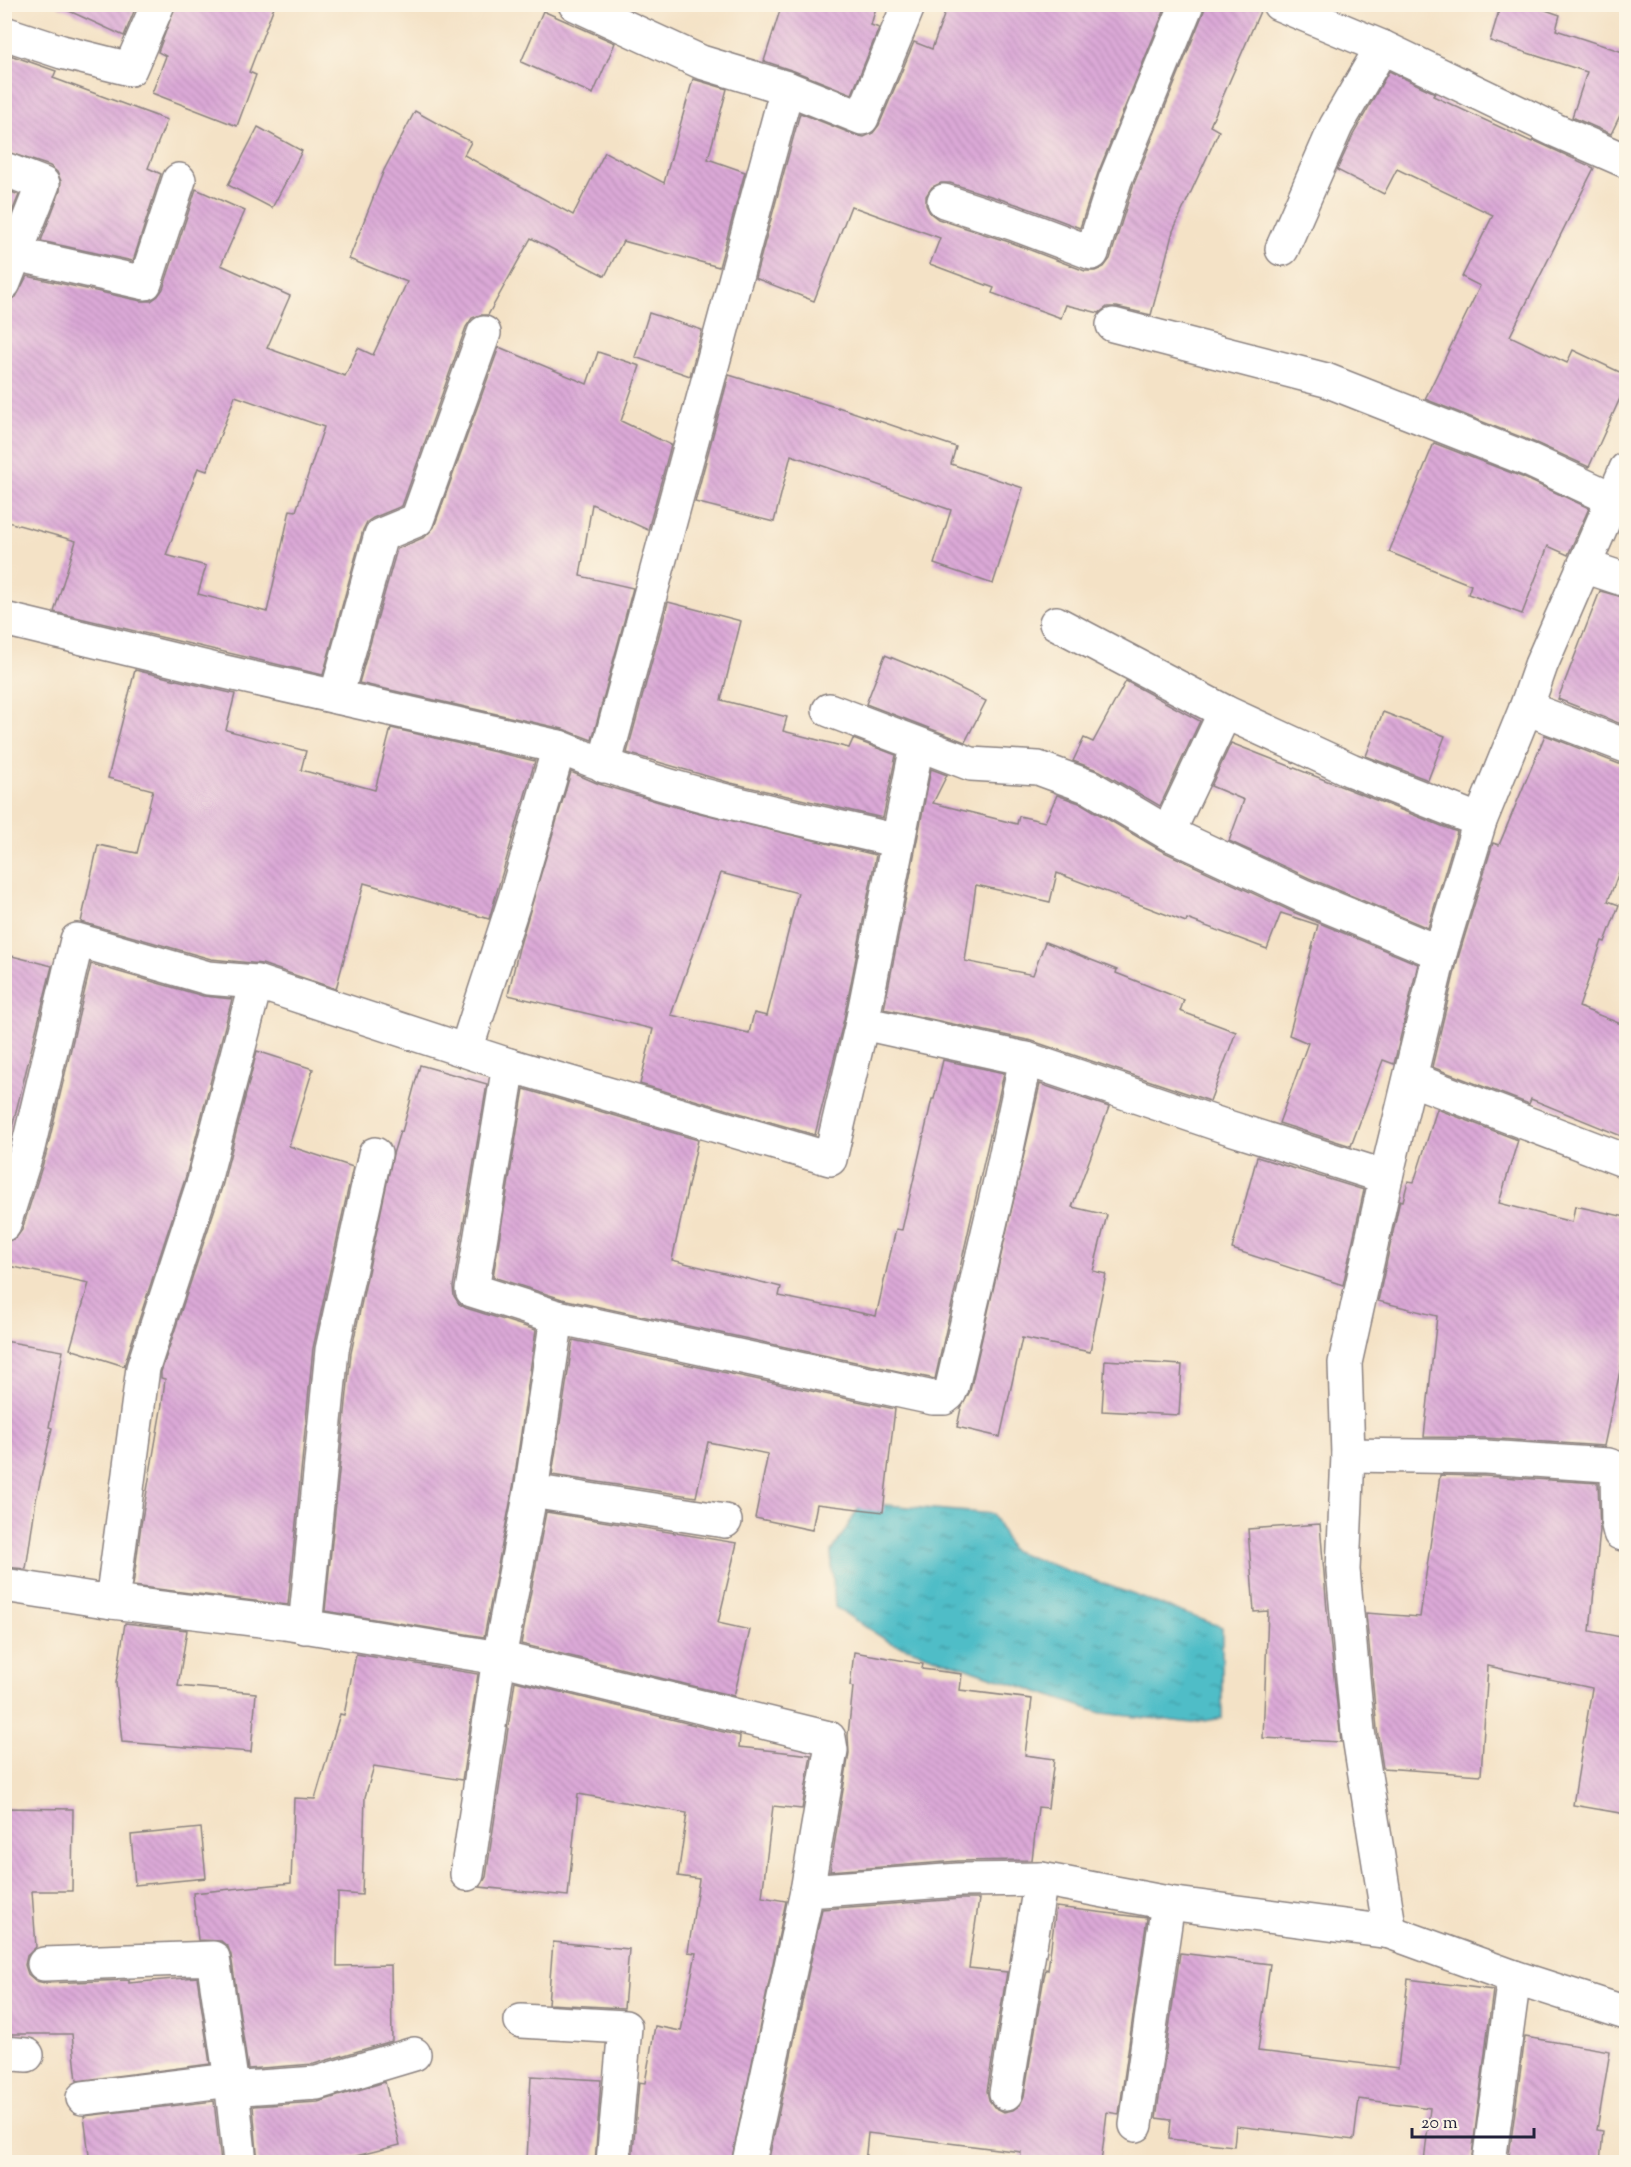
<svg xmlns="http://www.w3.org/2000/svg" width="1631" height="2167" font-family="'Sorts Mill Goudy',serif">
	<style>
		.water { fill: url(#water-ripples); stroke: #387081; stroke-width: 1.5 }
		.building { fill: url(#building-back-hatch); fill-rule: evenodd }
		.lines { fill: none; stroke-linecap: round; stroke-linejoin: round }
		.street-casing { stroke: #8b8280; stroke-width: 36 }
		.street { stroke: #fff; stroke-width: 33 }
	</style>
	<defs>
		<pattern id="water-ripples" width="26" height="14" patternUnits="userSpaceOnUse" patternTransform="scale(1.5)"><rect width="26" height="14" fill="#4fbdc7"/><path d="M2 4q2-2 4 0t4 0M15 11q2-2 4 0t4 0" fill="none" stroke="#4199a3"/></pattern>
		<pattern id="building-back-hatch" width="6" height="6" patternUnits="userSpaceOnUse" patternTransform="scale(1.5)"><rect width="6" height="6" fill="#dba9d7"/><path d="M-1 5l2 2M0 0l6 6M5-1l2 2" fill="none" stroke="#bc91b9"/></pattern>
	</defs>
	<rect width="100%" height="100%" fill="#fcf5e5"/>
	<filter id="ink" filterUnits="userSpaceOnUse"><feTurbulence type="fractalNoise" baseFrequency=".0167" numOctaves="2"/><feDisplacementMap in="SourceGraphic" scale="12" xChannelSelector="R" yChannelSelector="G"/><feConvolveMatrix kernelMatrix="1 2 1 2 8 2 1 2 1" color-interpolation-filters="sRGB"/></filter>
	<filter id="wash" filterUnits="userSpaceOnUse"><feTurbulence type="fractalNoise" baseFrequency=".008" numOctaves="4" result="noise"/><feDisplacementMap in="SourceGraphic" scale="24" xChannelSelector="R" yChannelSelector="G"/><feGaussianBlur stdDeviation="1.35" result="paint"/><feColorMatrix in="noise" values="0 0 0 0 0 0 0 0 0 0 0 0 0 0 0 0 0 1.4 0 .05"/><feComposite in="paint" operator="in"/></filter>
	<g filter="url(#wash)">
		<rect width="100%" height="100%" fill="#f4e2c6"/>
		<path class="water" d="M862,1503l131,11 18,36 211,77v91l-29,5 -92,-10 -212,-71 -54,-35 -4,-54z"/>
		<g id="blocks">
			<g class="building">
				<path d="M54,4h83l-13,32z"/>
				<path d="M176,4h99l-26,68 7,3 -19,51 -85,-33 14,-37 -8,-4z"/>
				<path d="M782,4h95l-6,21 8,3 -27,66 -58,-23 -30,-10z"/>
				<path d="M948,4h219l-69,169 -18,55 -58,-22 -72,-23h-9l-9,4 -6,9v9l4,8 8,6 71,23 76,29h10l9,-4 6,-8 23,-73 71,-175 1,-7h56v5l-51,117 9,5 -46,100 -22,84 -34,-8h-10l-8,6 -33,-8 -5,13 -69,-25 2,-5 -64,-24 10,-26 -89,-32 -37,95 -59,-23 45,-165 55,22 9,2 9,-4 6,-8 35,-83 18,7z"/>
				<path d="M1501,4h27l32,11 -4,15 70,23v50l-15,31 -39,-17 15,-45 -97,-31z"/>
				<path d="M543,11l72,32 -22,51 -72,-32z"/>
				<path d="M4,53l52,18 -3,7 114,42 -19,48 13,6 -28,87 -92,-20 19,-50 1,-10 -4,-9 -7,-6 -46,-15z"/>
				<path d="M1389,71l46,22 -2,3 99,46 1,-2 61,28 -84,168 57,27 6,-13 53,25v10l-37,82 -53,-24 -111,-44 55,-113 -18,-9 31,-62 -96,-46 -13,25 -47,-24 16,-35z"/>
				<path d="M693,79l34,10 -19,70 37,13 -26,95 -96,-26 -18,35 -74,-38 -43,77h-8l-8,3 -6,9 -64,179 -29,12 -6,4 -4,8 -40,145 -269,-63 22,-71 -72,-20v-220l12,-4 11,-21 114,25h10l7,-5 5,-7 33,-100 49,22 -24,54 69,31 -23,52 78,28 13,-28 15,7 34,-73 -58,-23 35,-89 31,-59 56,31 -7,13 109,60 32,-63 59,31zM235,396l89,31 -28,84 -6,-1 -23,102 -69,-18 8,-28 -40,-11 32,-87 9,3z"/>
				<path d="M258,127l44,24 -30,57 -44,-23z"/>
				<path d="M4,189l15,6 -15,36z"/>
				<path d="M649,313l53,17 -12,46 -55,-19z"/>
				<path d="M499,347l88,37 11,-32 42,14 -19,55 50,24 -23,85 -56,-26 -12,72 53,12 -41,152 -29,-11 -204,-46 38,-134 28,-12 9,-10z"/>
				<path d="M729,375l109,33v-1l118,40 -5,17 72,24 -30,96 -59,-20 17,-54 -160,-55 -17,67 -79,-20z"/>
				<path d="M1434,443l88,34 67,31 -21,47 -20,-9 -26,68 -54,-20 3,-9 -82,-33z"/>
				<path d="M1600,591l26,7v128l-68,-27z"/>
				<path d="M668,602l73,19 -20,79 66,17 -4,14 66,17 4,-9 43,16 -13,63 -152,-35 -104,-30z"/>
				<path d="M885,655l42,17 59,29 -21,41 -99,-38z"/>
				<path d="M135,670l100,24 -9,36 80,21 -5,19 74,20 16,-62 144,33 -46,158 -125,-36 -28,106 -74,-25 -51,-5 -130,-37 17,-77 39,8 16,-63 -45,-12z"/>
				<path d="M1126,681l74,40 -40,85 -60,-35 -27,-10 11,-23 9,4z"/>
				<path d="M1383,712l62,24 -17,44 -62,-24z"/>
				<path d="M1545,735l74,29h7v90l-18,47 11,4 -14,37 -3,-1 -23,66 47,19v112l-95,-39 -2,5 -97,-37 26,-109 35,-115 6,2z"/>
				<path d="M1231,743l226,89 -29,96 -119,-50 -80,-37 15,-41 -33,-14z"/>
				<path d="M931,769l16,6 -14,28 84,21 2,-8 26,6 12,-27 25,9 78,46 133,62 125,52 -24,100 -11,-4 -32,86 -72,-23 29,-80 -19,-8 29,-110 -37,-12 -14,36 -80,-30 -1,3 -129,-49 -7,29 -74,-17 -11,76 68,14 12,-33 72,28 -1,3 68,27 -4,11 56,21 -26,69 -178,-60 -148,-32z"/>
				<path d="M571,772l28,12 80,24 197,47 -32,164 -29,116 -175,-51 13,-55 -145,-34 11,-47zM721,873l77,20 -31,123 -13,-3 -5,20 -78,-18z"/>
				<path d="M4,954l48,12 -48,194z"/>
				<path d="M91,964l112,32 29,3 -46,177 -62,190 -54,-17 19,-66 -85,-18v-23l12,-4 6,-8 24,-76z"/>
				<path d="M257,1051l56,18 -24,77 64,21 -40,181 -25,257 -155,-19 8,-61 21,-121 3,-25 -4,-1v-6l61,-185z"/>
				<path d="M943,1060l61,13 -69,306 -373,-80 -69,-22 31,-188 174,51 -26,120 109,27 -2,9 97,20 20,-87 6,1 30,-131h2z"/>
				<path d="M420,1065l67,19 -34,203 1,9 5,8 7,4 70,22 -23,158 -29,149 -159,-26 26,-258 42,-199 7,-23 2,1z"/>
				<path d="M1040,1084l69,23 -37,100 35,8 -14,56 13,3 -16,78 -68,-14 -22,99 -43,-10 4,-19 9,-17z"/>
				<path d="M1437,1109l81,31 -19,63 73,19 3,-16 51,11v126l-22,103 -118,-8 -62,-1 13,-121 -59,-15 22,-101 3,1 5,-20 6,1z"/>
				<path d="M1257,1157l107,33 -21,95 -111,-36z"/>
				<path d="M573,1340l322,69 -12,103 -66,-8 -5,26 -57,-12 13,-64 -60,-12 -12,55 -144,-22z"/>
				<path d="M4,1341l59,10 -14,76 3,1 -16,72 -10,69 -22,-2z"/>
				<path d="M1105,1360l77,5 -3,50 -77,-4z"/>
				<path d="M1440,1475l44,1 114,7 2,47 -10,101 36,7v176l-53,-9 19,-117 -104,-22 -7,109 -98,-7 -6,-39 -11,-116 54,4z"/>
				<path d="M546,1512l191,31 -19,80 32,7 -16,66 -213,-52z"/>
				<path d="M1320,1524l7,86 14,132 -78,-4 5,-127 -14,1 -6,-83z"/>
				<path d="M125,1623l62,7 -9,56 78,7 -5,59 -129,-10 -6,-59z"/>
				<path d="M854,1652l69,12 -1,5 40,5 -2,16 72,9 -7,56 29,4 -6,49 -10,-1 -6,53 -74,1 -128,10 19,-118 -1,-18 5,-48 -3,-1z"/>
				<path d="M356,1654l122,20 -16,106 -88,-14 -9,31 -3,98 -24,-2 -1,73 54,-1 1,76 -78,23 -66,5 -17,-114 -3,-8 -7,-6 -23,-1 -5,-47 98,-10 3,-85 21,1 25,-85 4,1z"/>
				<path d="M515,1681l225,55 -1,11 72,8 -9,54 -29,-3 -11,91 24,4 -55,262h-99l7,-81 6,1 10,-57 26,5 15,-78 -8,-1 11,-73 -21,-3 9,-63 -109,-19 -10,102 -88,-9 6,-10z"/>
				<path d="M4,1808l69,1 -1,82h-40l4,56 -9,9 -2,9 3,9 8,7 9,2 84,-3v3l68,-6 13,87 -133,17 -5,-47h-68z"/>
				<path d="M201,1828l5,50 -71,7 -4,-50z"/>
				<path d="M960,1899h19l-10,69 38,4 -20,119 2,9 5,7 10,5 9,-2 7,-5 4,-9 20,-119 2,-8 2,1 8,-63 91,11 -28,196 -12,-2 -6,51h-81l1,-11 -153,-19 -3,30h-97l54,-254z"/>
				<path d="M553,1942l76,7 -5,59 -76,-4z"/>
				<path d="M1180,1953l90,11 -12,87 140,17 10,-89 85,11 -22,173h-47l6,-55 -71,-9 -5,41 -118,-14 -2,20 -65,-7 2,-19 -15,-2z"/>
				<path d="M1525,2037l85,14 -13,79 6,1 -3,32h-92z"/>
				<path d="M531,2076l70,4 -6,83 -68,-3z"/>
				<path d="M385,2082l15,63 -72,18h-70l-5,-57 65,-4z"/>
				<path d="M214,2101l7,62h-131l-6,-47z"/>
			</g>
		</g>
	</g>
	<g filter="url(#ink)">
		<use href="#blocks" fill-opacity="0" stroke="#8b8280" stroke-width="1.5"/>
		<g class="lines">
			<defs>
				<g id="street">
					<path d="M575,4l126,58 86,26"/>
					<path d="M1279,4l103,43 173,83 71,31"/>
					<path d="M4,33l58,19 68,17 28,-65"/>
					<path d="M4,169l39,15 -39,99"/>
					<path d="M944,201l71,23 77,29 23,-73 72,-176"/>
					<path d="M1282,249l54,-123 46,-79"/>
					<path d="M15,254l130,29 34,-103"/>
					<path d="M1113,325l213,55 203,80 84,39"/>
					<path d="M1584,566l42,14"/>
					<path d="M4,619l212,51 343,77c108,46 225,67 339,94"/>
					<path d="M1056,623l169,89 126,58 129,51"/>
					<path d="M336,697l45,-162 36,-15 67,-187"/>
					<path d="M1526,708l100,38"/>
					<path d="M829,710l142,54 67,4 52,19 78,46 133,62 139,58"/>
					<path d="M604,766l183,-678 75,30 47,-114"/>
					<path d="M1168,833l57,-121"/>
					<path d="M862,1023l164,36 195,66 165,52"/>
					<path d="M466,1050l49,-151 44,-152"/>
					<path d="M509,1065l-37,225 85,27 376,81h11l5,-4 3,-7 49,-210 25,-118"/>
					<path d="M1411,1079l215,82"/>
					<path d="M4,1224l24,-76 49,-208 131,38 48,4 253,83 321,94 32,-136 55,-278"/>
					<path d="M1348,1455l137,2 123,8 6,2 3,6 1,52 2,8 6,2"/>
					<path d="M531,1491l194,30"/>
					<path d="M4,1585l108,17 173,21 214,35 330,80 2,12 -24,141"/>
					<path d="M112,1602l31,-234 61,-187 52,-199"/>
					<path d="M305,1627l27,-277 43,-196"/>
					<path d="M467,1874l32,-216 32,-167 26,-174"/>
					<path d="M1390,1932l-32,-201 -15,-161 5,-115 -3,-92 41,-186 54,-224 40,-132 46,-113 15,-43 85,-196"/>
					<path d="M44,1964l169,-6 18,122 9,82"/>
					<path d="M521,2021l104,6 -12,135"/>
					<path d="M4,2053l23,2"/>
					<path d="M1006,2093l35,-214"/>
					<path d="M83,2098l148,-18 11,8 75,-5 97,-29"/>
					<path d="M1136,2125l32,-222"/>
					<path d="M749,2162l58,-271 152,-11 82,-1 127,24 222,29 124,45 112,36"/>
					<path d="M1489,2162l25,-185"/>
				</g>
			</defs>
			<use href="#street" class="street-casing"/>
			<use href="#street" class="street"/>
		</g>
	</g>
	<rect width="1631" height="2167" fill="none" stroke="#fcf5e5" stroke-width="24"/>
	<path d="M1412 2128v9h122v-9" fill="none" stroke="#22223b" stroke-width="3"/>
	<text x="1421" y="2128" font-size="18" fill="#22223b" stroke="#fcf5e5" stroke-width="4.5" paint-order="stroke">20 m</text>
</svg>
